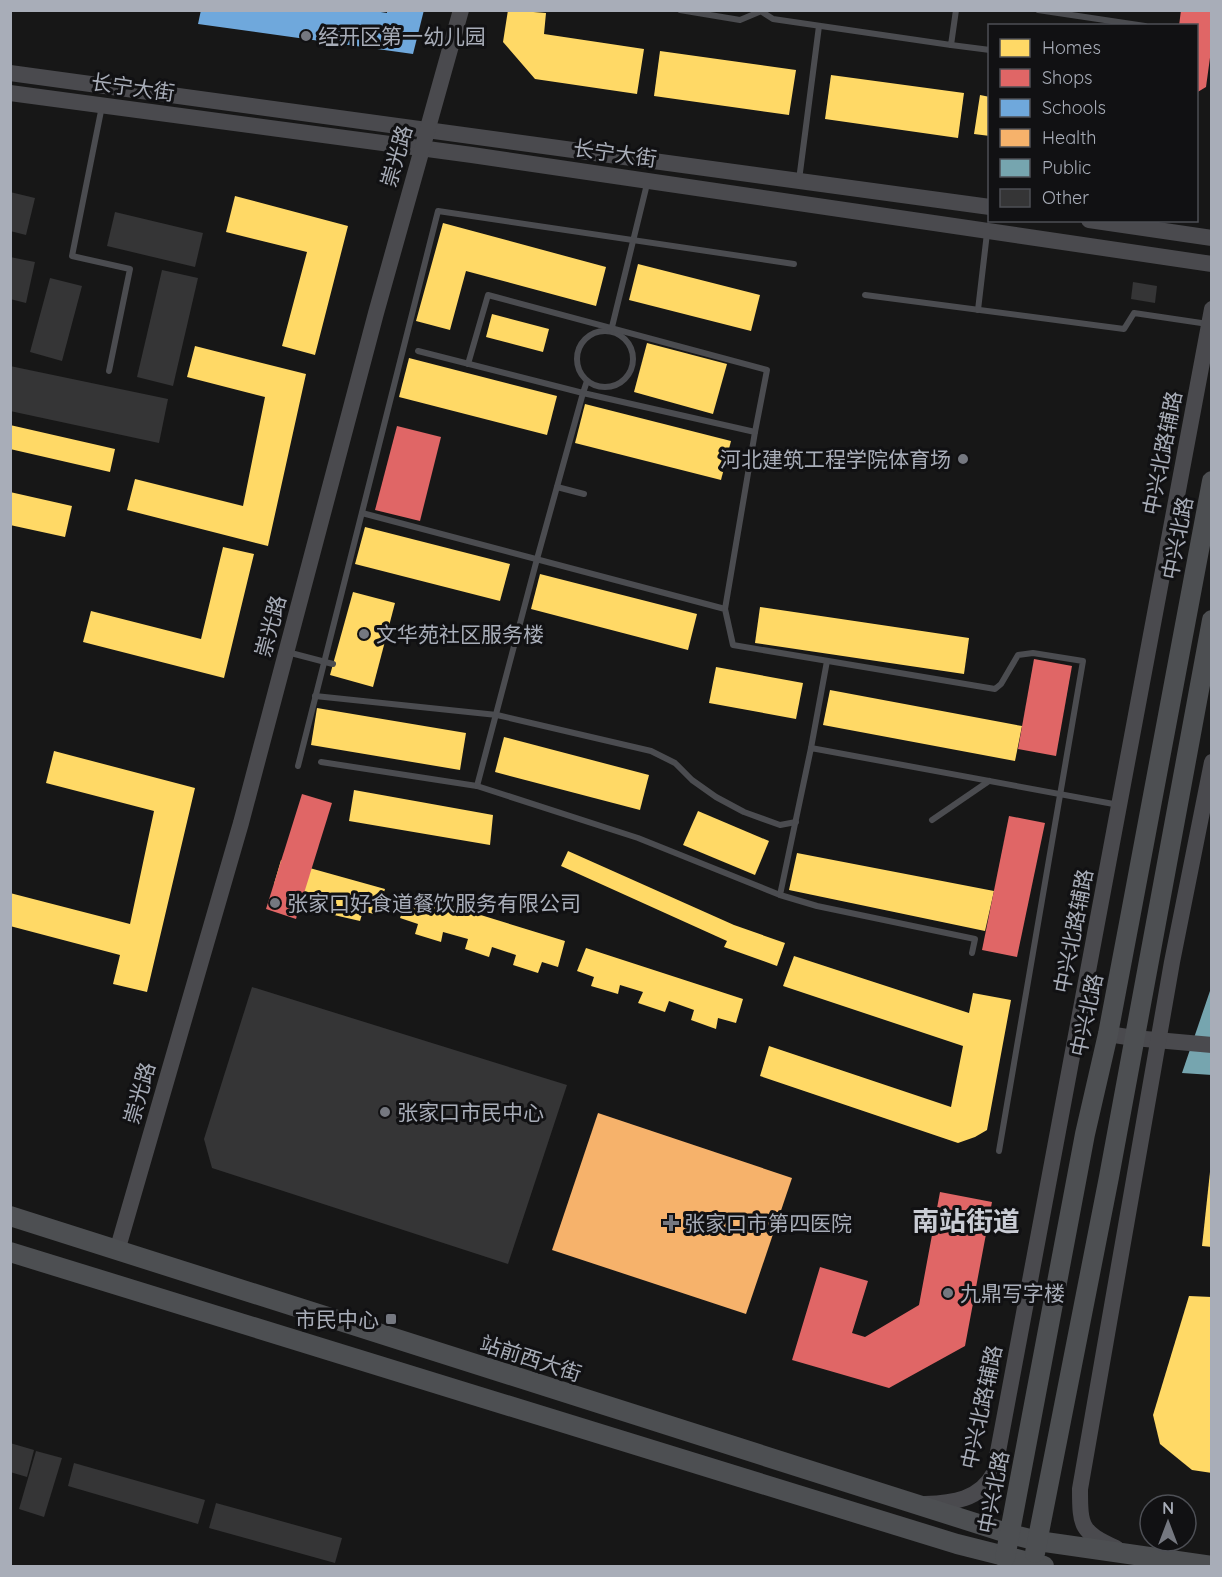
<svg xmlns="http://www.w3.org/2000/svg" width="1222" height="1577" font-family="Quicksand,'Noto Sans SC',sans-serif">
	<style>
		.homes { fill: #ffd966 }
		.shops { fill: #e06666 }
		.schools { fill: #6fa8dc }
		.health { fill: #f6b26b }
		.public { fill: #76a5af }
		.building { fill: #353536 }
		.lines { fill: none; stroke-linecap: round; stroke-linejoin: round }
		.lane { stroke: #4b4c50; stroke-width: 6 }
		.secondary { stroke: #4a4a4e; stroke-width: 16 }
		.primary { stroke: #4d4f52; stroke-width: 20 }
		.poi-dot { fill: #757880; stroke: #111113; stroke-width: 2 }
		.labels { text-anchor: middle; dominant-baseline: central; stroke-width: 6; stroke-linejoin: round; paint-order: stroke }
		.poi-label { font-size: 21px; fill: #a8adb8; stroke: #111113; text-anchor: start }
		.street-label { font-size: 21px; fill: #a8adb8; stroke: #111113 }
		.district-label { font-size: 27px; font-weight: bold; fill: #c9ccd4; stroke: #111113 }
	</style>
	<rect width="100%" height="100%" fill="#171717"/>
	<g class="homes">
		<path d="M508,10l38,3 -2,21 100,15 -7,45 -102,-15 -32,-37z"/>
		<path d="M660,51l136,19 -7,45 -135,-19z"/>
		<path d="M831,75l133,18 -6,45 -133,-19z"/>
		<path d="M980,95l10,2v39l-16,-2z"/>
		<path d="M235,196l113,30 -33,129 -33,-9 25,-94 -81,-20z"/>
		<path d="M443,223l163,44 -10,39 -130,-35 -16,59 -34,-9z"/>
		<path d="M638,264l122,31 -9,36 -122,-31z"/>
		<path d="M492,314l57,15 -6,23 -57,-15z"/>
		<path d="M647,343l80,21 -14,50 -79,-22z"/>
		<path d="M195,346l111,28 -38,172 -141,-36 8,-31 108,27 22,-109 -78,-20z"/>
		<path d="M409,358l148,38 -10,39 -148,-38z"/>
		<path d="M585,404l146,37 -10,39 -146,-37z"/>
		<path d="M10,425l105,24 -5,23 -100,-23z"/>
		<path d="M10,492l62,14 -7,31 -55,-12z"/>
		<path d="M365,527l145,37 -10,37 -145,-37z"/>
		<path d="M223,547l31,7 -30,124 -141,-36 8,-31 110,28z"/>
		<path d="M540,574l157,40 -9,36 -157,-41z"/>
		<path d="M353,592l42,11 -22,84 -43,-12z"/>
		<path d="M760,607l209,31 -5,36 -209,-31z"/>
		<path d="M716,667l87,16 -7,36 -87,-16z"/>
		<path d="M830,690l192,36 -7,35 -192,-36z"/>
		<path d="M317,708l149,25 -6,37 -149,-25z"/>
		<path d="M504,737l145,38 -9,35 -145,-38z"/>
		<path d="M54,751l141,37 -48,204 -34,-8 7,-29 -110,-29v-33l120,31 24,-113 -108,-28z"/>
		<path d="M354,790l139,25 -3,30 -141,-24z"/>
		<path d="M698,811l71,30 -14,34 -72,-30z"/>
		<path d="M568,851l166,74 51,18 -8,23 -53,-19 3,-6 -166,-75z"/>
		<path d="M797,853l197,38 -9,40 -196,-41z"/>
		<path d="M281,860l104,29 -8,26 -14,-4 -3,10 -26,-6 3,-11 -24,-8 -2,11 -25,-8 3,-10 -15,-5z"/>
		<path d="M409,893l156,48 -7,26 -16,-5 -4,11 -25,-8 3,-10 -24,-8 -3,10 -24,-8 3,-10 -25,-7 -2,10 -26,-8 3,-10 -18,-6z"/>
		<path d="M586,948l157,51 -7,24 -18,-5 -2,11 -25,-9 3,-10 -25,-9 -4,11 -27,-9 5,-11 -23,-7 -2,9 -27,-8 3,-9 -17,-6z"/>
		<path d="M794,956l175,57 4,-20 38,7 -24,130 -12,7 -17,6 -198,-67 9,-30 182,61 12,-61 -180,-60z"/>
		<path d="M1210,1172h2v75l-10,-1z"/>
		<path d="M1189,1296l23,1v176l-20,-3 -32,-26 -7,-29z"/>
	</g>
	<g class="shops">
		<path d="M1181,10h31v33l-6,44 -10,6v-67h-17z"/>
		<path d="M397,426l44,11 -21,84 -45,-11z"/>
		<path d="M1034,659l38,7 -16,90 -38,-7z"/>
		<path d="M302,794l30,9 -36,116 -30,-10z"/>
		<path d="M1009,816l36,7 -28,134 -35,-7z"/>
		<path d="M940,1192l52,10 -27,144 -76,42 -97,-28 28,-93 48,14 -16,52 13,4 54,-32z"/>
	</g>
	<path class="schools" d="M201,10h167l19,3v-3h37l-11,44 -215,-30z"/>
	<path class="health" d="M598,1113l194,65 -46,136 -194,-64z"/>
	<path class="public" d="M1211,988l1,87 -30,-2z"/>
	<g class="building">
		<path d="M10,192l25,6 -9,37 -16,-4z"/>
		<path d="M115,212l88,21 -8,34 -88,-21z"/>
		<path d="M10,257l25,5 -9,41 -16,-4z"/>
		<path d="M162,270l36,8 -25,108 -36,-9z"/>
		<path d="M50,278l32,8 -20,75 -32,-9z"/>
		<path d="M1133,282l24,4 -2,17 -24,-4z"/>
		<path d="M10,366l158,33 -9,44 -149,-32z"/>
		<path d="M252,987l315,98 -59,179 -296,-96 -8,-29z"/>
		<path d="M10,1443l24,7 -7,27 -17,-5z"/>
		<path d="M36,1451l26,7 -18,59 -25,-8z"/>
		<path d="M74,1463l131,37 -7,24 -130,-38z"/>
		<path d="M216,1503l126,35 -7,25 -126,-35z"/>
	</g>
	<g class="lines">
		<g class="lane">
			<path d="M680,10l60,10 19,-8"/>
			<path d="M759,10l14,9 178,26 5,-35"/>
			<path d="M1038,10l107,16"/>
			<path d="M951,45l39,5"/>
			<path d="M102,106l-30,150 58,13 -21,102"/>
			<path d="M799,180l20,-154"/>
			<path d="M865,295l259,34 10,-16 74,11"/>
			<path d="M978,310l9,-77"/>
			<circle cx="605" cy="359" r="28"/>
			<path d="M611,331l36,-147"/>
			<path d="M418,351l165,42 4,-12"/>
			<path d="M468,364l20,-69 279,75 -12,62"/>
			<path d="M557,487l27,7"/>
			<path d="M362,513l363,96 8,36 262,44 6,-5 17,-29 15,-2 50,8 -84,490"/>
			<path d="M287,652l46,12"/>
			<path d="M315,696l182,19 154,36 24,12 17,17 24,17 28,15 36,13 16,-3"/>
			<path d="M811,748l16,-87"/>
			<path d="M321,762l156,24 161,52 142,57"/>
			<path d="M298,766l140,-555 356,53"/>
			<path d="M477,786l60,-227 46,-166 172,39 -30,177"/>
			<path d="M932,820l57,-39"/>
			<path d="M972,953l3,-14 -158,-33 -37,-11 31,-147 308,57"/>
		</g>
		<g class="secondary">
			<path d="M10,73l980,134"/>
			<path d="M10,93l462,62 740,109"/>
			<path d="M1089,220l123,18"/>
			<path d="M1108,1034l26,4 78,7"/>
			<path d="M117,1251l124,-428 135,-510 85,-303"/>
			<path d="M925,1504c27,-1 55,-4 69,-31l218,-1164"/>
			<path d="M1116,1548c-35,-16 -36,-21 -36,-59l92,-527 40,-200"/>
		</g>
		<g class="primary">
			<path d="M10,1216l1000,318 28,7 174,25"/>
			<path d="M10,1252l947,292 87,22"/>
			<path d="M1035,1553l74,-376 103,-557"/>
			<path d="M1005,1558l80,-424 23,-100 22,-116 82,-437"/>
		</g>
	</g>
	<g class="poi-dot">
		<circle cx="306" cy="36" r="6"/>
		<circle cx="963" cy="459" r="6"/>
		<circle cx="364" cy="634" r="6"/>
		<circle cx="275" cy="903" r="6"/>
		<circle cx="385" cy="1112" r="6"/>
		<path d="M668 1214h6v6h6v6h-6v6h-6v-6h-6v-6h6z"/>
		<circle cx="948" cy="1293" r="6"/>
		<rect x="385" y="1313" width="12" height="12" rx="3"/>
	</g>
	<g class="labels">
		<g class="poi-label">
			<text x="318" y="36">经开区第一幼儿园</text>
			<text x="951" y="459" text-anchor="end">河北建筑工程学院体育场</text>
			<text x="376" y="634">文华苑社区服务楼</text>
			<text x="287" y="903">张家口好食道餐饮服务有限公司</text>
			<text x="397" y="1112">张家口市民中心</text>
			<text x="684" y="1223">张家口市第四医院</text>
			<text x="960" y="1293">九鼎写字楼</text>
			<text x="379" y="1319" text-anchor="end">市民中心</text>
		</g>
		<g class="street-label">
			<text transform="translate(133 87) rotate(8)">长宁大街</text>
			<text transform="translate(615 153) rotate(8)">长宁大街</text>
			<text transform="translate(396 156) rotate(-74)">崇光路</text>
			<text transform="translate(1162 453) rotate(-79)">中兴北路辅路</text>
			<text transform="translate(1177 538) rotate(-79)">中兴北路</text>
			<text transform="translate(270 626) rotate(-75)">崇光路</text>
			<text transform="translate(1073 931) rotate(-79)">中兴北路辅路</text>
			<text transform="translate(1086 1015) rotate(-78)">中兴北路</text>
			<text transform="translate(139 1093) rotate(-74)">崇光路</text>
			<text transform="translate(531 1358) rotate(18)">站前西大街</text>
			<text transform="translate(981 1407) rotate(-78)">中兴北路辅路</text>
			<text transform="translate(993 1492) rotate(-79)">中兴北路</text>
		</g>
		<g class="district-label">
			<text x="966" y="1221">南站街道</text>
		</g>
	</g>
	<rect width="1222" height="1577" fill="none" stroke="#a8adb8" stroke-width="24"/>
	<rect x="988" y="24" width="210" height="198" fill="#111113" stroke="#4d4f55" stroke-width="1.5"/>
	<rect x="1000" y="39" width="30" height="18" fill="#ffd966" stroke="#4d4f55" stroke-width="1.5"/>
	<text x="1042" y="54" font-size="18" fill="#a8adb8">Homes</text>
	<rect x="1000" y="69" width="30" height="18" fill="#e06666" stroke="#4d4f55" stroke-width="1.5"/>
	<text x="1042" y="84" font-size="18" fill="#a8adb8">Shops</text>
	<rect x="1000" y="99" width="30" height="18" fill="#6fa8dc" stroke="#4d4f55" stroke-width="1.5"/>
	<text x="1042" y="114" font-size="18" fill="#a8adb8">Schools</text>
	<rect x="1000" y="129" width="30" height="18" fill="#f6b26b" stroke="#4d4f55" stroke-width="1.5"/>
	<text x="1042" y="144" font-size="18" fill="#a8adb8">Health</text>
	<rect x="1000" y="159" width="30" height="18" fill="#76a5af" stroke="#4d4f55" stroke-width="1.5"/>
	<text x="1042" y="174" font-size="18" fill="#a8adb8">Public</text>
	<rect x="1000" y="189" width="30" height="18" fill="#353536" stroke="#4d4f55" stroke-width="1.5"/>
	<text x="1042" y="204" font-size="18" fill="#a8adb8">Other</text>
	<g transform="translate(1168 1523)"><circle r="28" fill="#111113" stroke="#4d4f55" stroke-width="1.5"/>
	<path d="M0-4.5L10 22L0 15L-10 22Z" fill="#757880"/>
	<text y="-9" font-size="16" font-weight="bold" text-anchor="middle" fill="#a8adb8">N</text>
	</g>
</svg>
